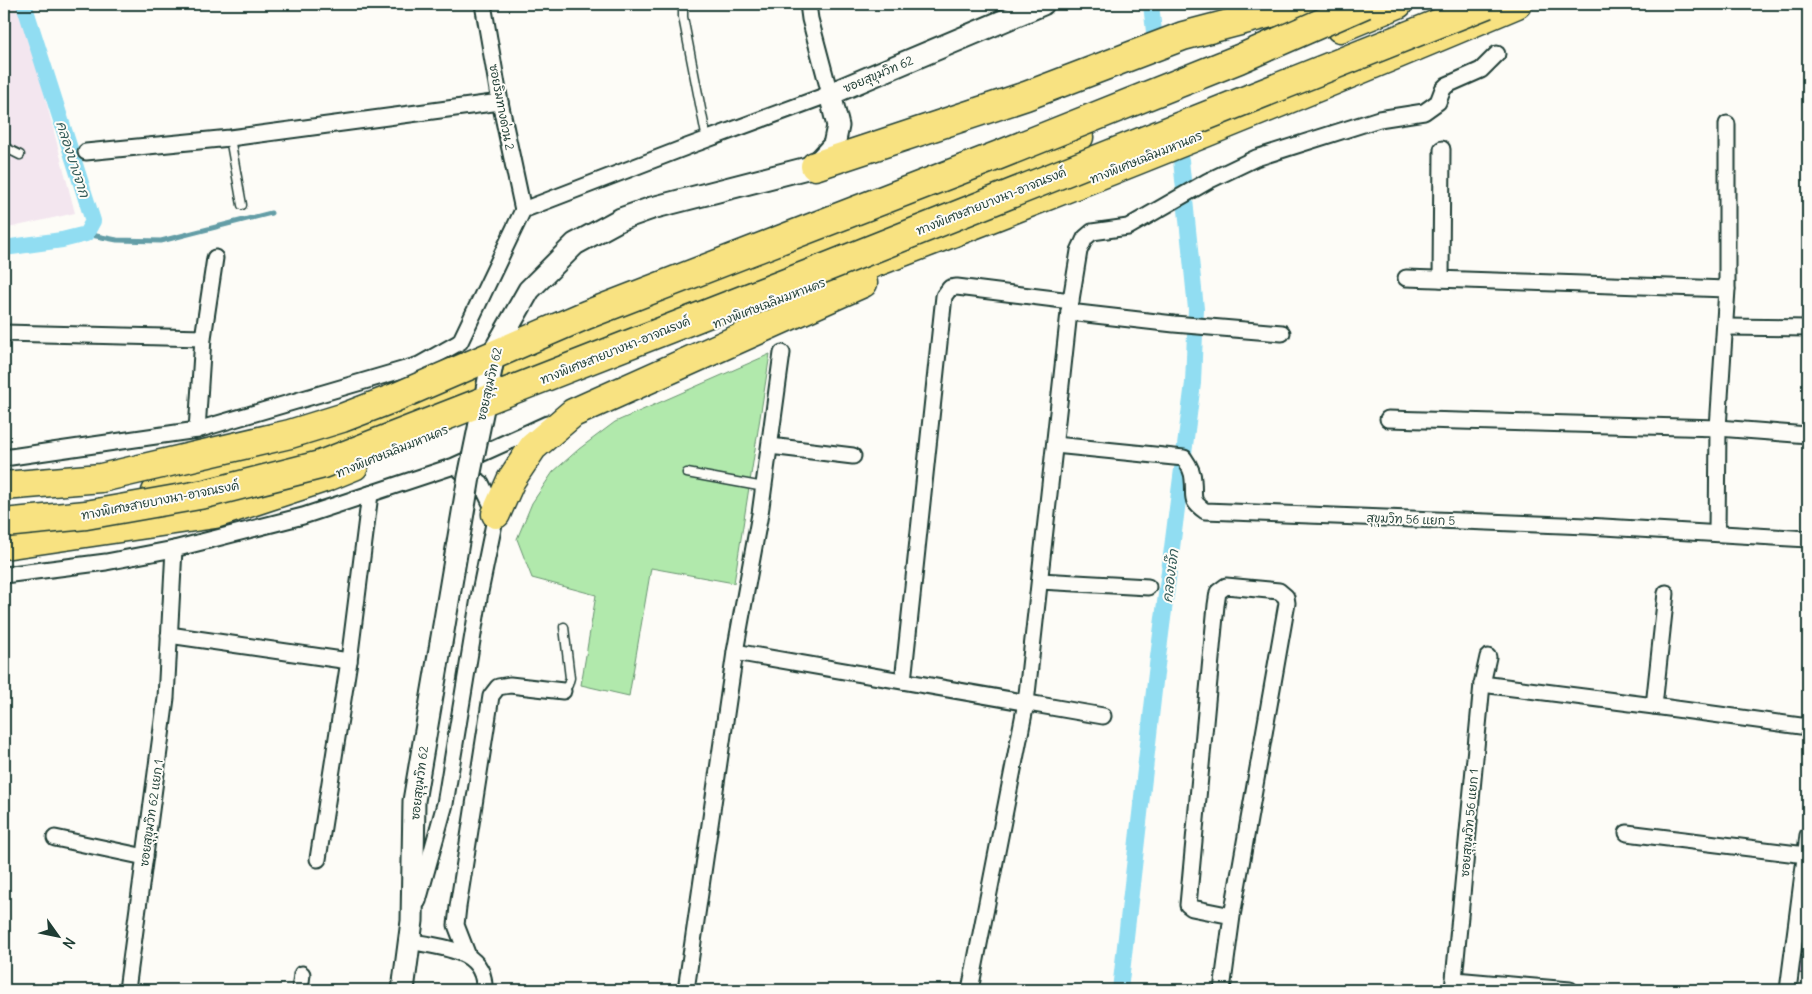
<svg xmlns="http://www.w3.org/2000/svg" width="1812" height="994" font-family="Delius,'Playpen Sans Thai',sans-serif">
	<style>
		.built { fill: #f3e6ef }
		.green { fill: #b1e9ac; stroke: #689370 }
		.lines { fill: none; stroke-linecap: round; stroke-linejoin: round }
		.stream { stroke: #639da6; stroke-width: 5 }
		.canal { stroke: #91ddf2; stroke-width: 16 }
		.building { fill: #dcb4dc; stroke: #1f3d34 }
		.lane-casing { stroke: #1f3d34; stroke-width: 11 }
		.street-casing { stroke: #1f3d34; stroke-width: 19 }
		.secondary-casing { stroke: #1f3d34; stroke-width: 25 }
		.highway-casing { stroke: #1f3d34; stroke-width: 31 }
		.lane { stroke: #fdfcf7; stroke-width: 8 }
		.street { stroke: #fdfcf7; stroke-width: 15 }
		.secondary { stroke: #fdfcf7; stroke-width: 21 }
		.highway { stroke: #f8e281; stroke-width: 28 }
		.secondary-bridge-casing { stroke: #1f3d34; stroke-width: 25; stroke-linecap: butt }
		.highway-bridge-casing { stroke: #1f3d34; stroke-width: 31; stroke-linecap: butt }
		.secondary-bridge { stroke: #fdfcf7; stroke-width: 21 }
		.highway-bridge { stroke: #f8e281; stroke-width: 28 }
		.labels { text-anchor: middle; dominant-baseline: central; stroke-width: 4; stroke-linejoin: round; paint-order: stroke }
		.street-label { font-size: 12px; fill: #1f3d34; stroke: #fdfcf7 }
		.water-label { font-size: 14px; font-style: italic; fill: #365d5a; stroke: #fdfcf7 }
	</style>
	<rect width="100%" height="100%" fill="#fdfcf7"/>
	<filter id="ink" filterUnits="userSpaceOnUse"><feTurbulence type="fractalNoise" baseFrequency=".02" numOctaves="2"/><feDisplacementMap in="SourceGraphic" scale="10" xChannelSelector="R" yChannelSelector="G"/><feConvolveMatrix kernelMatrix="1 2 1 2 8 2 1 2 1" color-interpolation-filters="sRGB"/></filter>
	<g filter="url(#ink)">
		<path class="built" d="M4,4h17l54,209 -71,16z"/>
		<path class="green" d="M770,354l-36,229 -83,-15 -22,128 -48,-11 15,-90 -64,-17 -15,-39 15,-36 21,-31 26,-23 36,-27z"/>
		<g class="lines">
			<path class="stream" d="M86,234l31,6 44,1 110,-28"/>
			<g class="canal">
				<path d="M1151,4l3,28"/>
				<path d="M4,248l58,-8 24,-6 7,-13 -69,-217"/>
				<path d="M1120,990l36,-317 37,-290 3,-74 -15,-149"/>
			</g>
		</g>
		<path class="building" d="M1804,934h4v40l-10,-1z"/>
		<g class="lines">
			<defs>
				<g id="lane">
					<path d="M683,4v13l24,123"/>
					<path d="M230,138l12,67"/>
					<path d="M4,147l16,8"/>
					<path d="M687,473l77,14"/>
					<path d="M563,691l5,-6 2,-7 -6,-51"/>
				</g>
				<g id="street">
					<path d="M483,4l17,98 23,108"/>
					<path d="M86,152l144,-14 270,-36"/>
					<path d="M1406,278l321,11"/>
					<path d="M1441,279l1,-130"/>
					<path d="M1069,312l105,12 108,9"/>
					<path d="M1726,327l82,1"/>
					<path d="M4,333l199,5"/>
					<path d="M1388,419l330,9 90,7"/>
					<path d="M197,430l6,-92 12,-80"/>
					<path d="M1055,445l129,13c5,7 9,14 9,22 2,17 -4,20 12,31l382,15 221,13"/>
					<path d="M770,446l83,10"/>
					<path d="M4,458l193,-28 222,-65 41,-23 63,-132 166,-64 141,-52 -20,-75 -2,-15"/>
					<path d="M1717,533l1,-105 9,-139v-165"/>
					<path d="M4,575l102,-13 68,-13 129,-33 151,-50 93,-42"/>
					<path d="M1040,581l108,6"/>
					<path d="M169,635l180,26"/>
					<path d="M735,652l368,64"/>
					<path d="M903,681l41,-385 6,-8 7,-1 114,14"/>
					<path d="M1482,684l172,22 154,21"/>
					<path d="M1654,706l12,-113"/>
					<path d="M1627,833l179,22"/>
					<path d="M55,838l90,19"/>
					<path d="M318,859l31,-198 21,-167"/>
					<path d="M418,901l27,-97 35,-212 16,-78 -15,-31 -20,-12"/>
					<path d="M409,941c32,7 77,7 75,49"/>
					<path d="M468,956l-12,-31 2,-18 33,-211 7,-9 12,-2 53,6"/>
					<path d="M1455,980l115,10"/>
					<path d="M127,990l39,-292 8,-149"/>
					<path d="M300,990l2,-16"/>
					<path d="M686,990l49,-338 25,-138 22,-161"/>
					<path d="M970,990l56,-287 43,-391 10,-61 6,-13 7,-6 36,-5 80,-46 48,-23 123,-39 45,-7 14,-10 5,-13 4,-4 34,-15 16,-16"/>
					<path d="M1222,990l10,-74 55,-313 -1,-6 -7,-6 -53,-5 -8,6 -2,13 -28,300 4,3 40,8"/>
					<path d="M1453,990l29,-306 6,-27"/>
					<path d="M1788,990l20,-155"/>
				</g>
				<g id="secondary">
					<path d="M652,208l163,-42 19,-21 4,-19 -8,-32 213,-90"/>
					<path d="M403,990l9,-69 2,-120 27,-158"/>
				</g>
				<g id="highway">
					<path d="M1340,28l58,-24"/>
					<path d="M815,166l211,-70 157,-60 122,-32"/>
					<path d="M832,279c230,-87 458,-179 685,-275"/>
					<path d="M156,492l148,-38 364,-150 244,-97 167,-70"/>
					<path d="M496,514l15,-34 22,-33 40,-34 290,-130"/>
					<path d="M4,545l211,-31 112,-37 27,-11"/>
				</g>
			</defs>
			<use href="#lane" class="lane-casing"/>
			<use href="#street" class="street-casing"/>
			<use href="#secondary" class="secondary-casing"/>
			<use href="#highway" class="highway-casing"/>
			<use href="#lane" class="lane"/>
			<use href="#street" class="street"/>
			<use href="#secondary" class="secondary"/>
			<use href="#highway" class="highway"/>
			<defs>
				<path id="secondary-bridge" d="M441,643l28,-166 26,-127 34,-60 46,-46 46,-25 31,-11"/>
				<g id="highway-bridge">
					<path d="M4,486l97,-8 189,-44 52,-16 52,-20 192,-83 413,-160 240,-96 126,-55"/>
					<path d="M4,523l82,-8 119,-21 115,-29 507,-198 660,-263"/>
				</g>
			</defs>
			<use href="#secondary-bridge" class="secondary-bridge-casing"/>
			<use href="#highway-bridge" class="highway-bridge-casing"/>
			<use href="#secondary-bridge" class="secondary-bridge"/>
			<use href="#highway-bridge" class="highway-bridge"/>
		</g>
	</g>
	<g class="labels">
		<g class="street-label">
			<text transform="translate(878 74) rotate(-23)">ซอยสุขุมวิท 62</text>
			<text transform="translate(502 107) rotate(79)">ซอยริมทางด่วน 2</text>
			<text transform="translate(1146 157) rotate(-22)">ทางพิเศษเฉลิมมหานคร</text>
			<text transform="translate(991 201) rotate(-22)">ทางพิเศษสายบางนา-อาจณรงค์</text>
			<text transform="translate(769 303) rotate(-21)">ทางพิเศษเฉลิมมหานคร</text>
			<text transform="translate(615 350) rotate(-22)">ทางพิเศษสายบางนา-อาจณรงค์</text>
			<text transform="translate(489 384) rotate(-77)">ซอยสุขุมวิท 62</text>
			<text transform="translate(392 451) rotate(-22)">ทางพิเศษเฉลิมมหานคร</text>
			<text transform="translate(160 500) rotate(-11)">ทางพิเศษสายบางนา-อาจณรงค์</text>
			<text transform="translate(1411 519) rotate(2)">สุขุมวิท 56 แยก 5</text>
			<text transform="translate(419 783) rotate(-83)">ซอยสุขุมวิท 62</text>
			<text transform="translate(151 813) rotate(-82)">ซอยสุขุมวิท 62 แยก 1</text>
			<text transform="translate(1469 823) rotate(-85)">ซอยสุขุมวิท 56 แยก 1</text>
		</g>
		<g class="water-label">
			<text transform="translate(73 159) rotate(72)">คลองบางจาก</text>
			<text transform="translate(1170 576) rotate(-83)">คลองเจ๊ก</text>
		</g>
	</g>
	<rect width="1812" height="994" fill="none" stroke="#fdfcf7" stroke-width="20"/>
	<rect x="10" y="10" width="1792" height="974" fill="none" stroke="#1f3d34" stroke-width="2" filter="url(#ink)"/>
	<g transform="translate(58 936) rotate(123)" stroke="#fdfcf7" stroke-width="4" paint-order="stroke">
	<path d="M0-4L9 19L0 12L-9 19Z" fill="#1f3d34"/>
	<text y="-8" font-size="14" font-weight="bold" text-anchor="middle" fill="#1f3d34">N</text>
	</g>
</svg>
